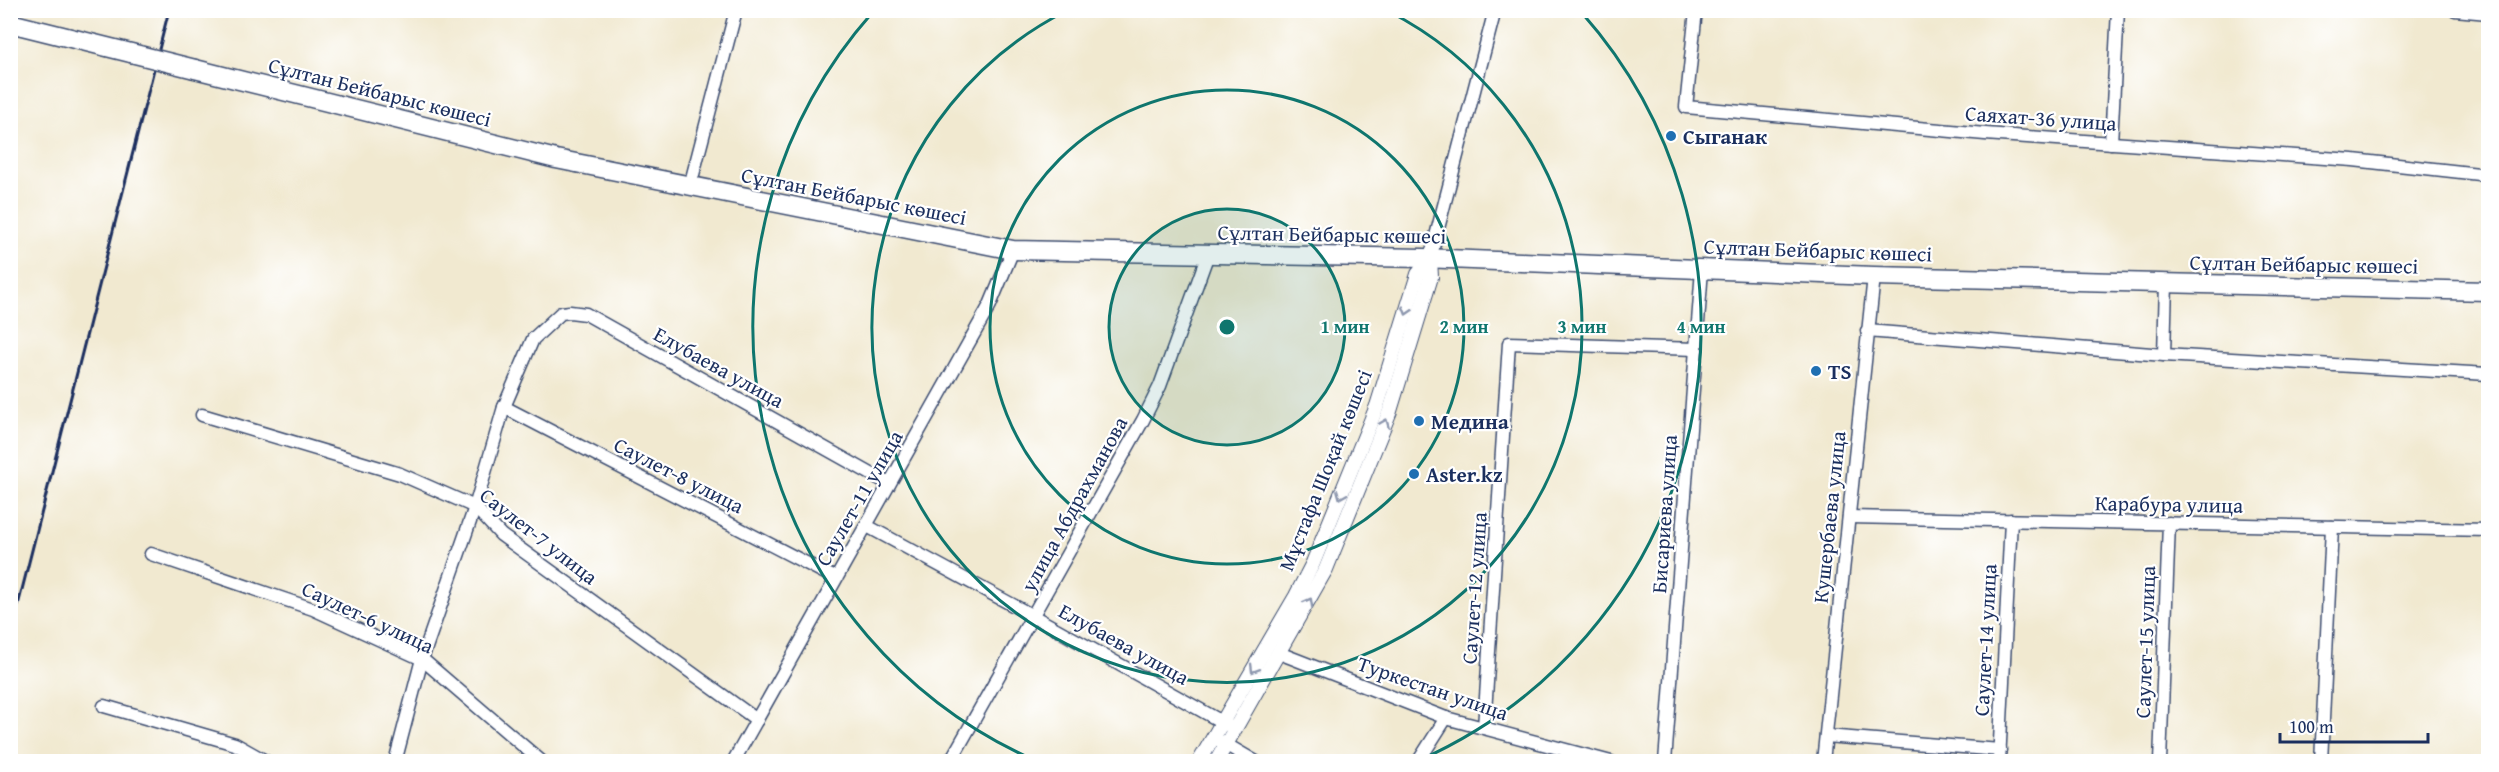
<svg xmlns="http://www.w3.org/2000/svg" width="2499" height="772" font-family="'Gentium Book Plus',serif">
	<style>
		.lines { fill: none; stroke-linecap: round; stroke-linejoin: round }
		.minor-casing { stroke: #3b4b6f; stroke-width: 15 }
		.tertiary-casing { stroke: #3b4b6f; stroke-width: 16 }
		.primary-casing { stroke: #3b4b6f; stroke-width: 21 }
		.minor { stroke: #fff; stroke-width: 12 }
		.tertiary { stroke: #fff; stroke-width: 14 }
		.primary { stroke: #fff; stroke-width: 18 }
		.rail { stroke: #1b2f5e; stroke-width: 3 }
		.primary-bridge-casing { stroke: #3b4b6f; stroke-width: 21; stroke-linecap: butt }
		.primary-bridge { stroke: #fff; stroke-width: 18 }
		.oneway { stroke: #8d97ae }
		.ring { fill: none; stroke: #0f766e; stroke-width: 3 }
		.poi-dot { fill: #1f6fb2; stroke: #fff; stroke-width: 2 }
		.labels { text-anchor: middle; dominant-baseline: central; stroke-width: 4.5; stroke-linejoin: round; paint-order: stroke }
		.street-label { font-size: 21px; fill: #1b2f5e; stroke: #fff }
		.poi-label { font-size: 21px; font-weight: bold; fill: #1b2f5e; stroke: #fff; text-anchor: start }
		.centre { fill: #0f766e; stroke: #fff; stroke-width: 3 }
		.ring-label { font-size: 18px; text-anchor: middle; font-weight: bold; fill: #0f766e; stroke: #fff; stroke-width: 4.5; stroke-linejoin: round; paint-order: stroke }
	</style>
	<rect width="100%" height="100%" fill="#fff"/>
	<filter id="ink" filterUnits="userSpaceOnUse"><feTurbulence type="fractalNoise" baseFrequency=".0167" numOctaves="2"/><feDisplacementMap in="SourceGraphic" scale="12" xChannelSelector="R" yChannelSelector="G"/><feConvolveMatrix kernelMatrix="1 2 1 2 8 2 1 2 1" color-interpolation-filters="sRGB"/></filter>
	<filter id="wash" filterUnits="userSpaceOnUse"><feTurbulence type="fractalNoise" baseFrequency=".008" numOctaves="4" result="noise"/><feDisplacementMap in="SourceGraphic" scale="24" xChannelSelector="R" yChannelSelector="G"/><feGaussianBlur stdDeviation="1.35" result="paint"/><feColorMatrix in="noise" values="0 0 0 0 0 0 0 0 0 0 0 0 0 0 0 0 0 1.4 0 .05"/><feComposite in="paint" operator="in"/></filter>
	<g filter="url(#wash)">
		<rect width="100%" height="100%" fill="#f1e9d0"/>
	</g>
	<g filter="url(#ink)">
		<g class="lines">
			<defs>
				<g id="minor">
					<path d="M1696,10l-10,97 299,27 368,26 135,15"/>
					<path d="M2455,10l33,3"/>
					<path d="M2111,143l7,-133"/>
					<path d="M690,186l46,-176"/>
					<path d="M1430,259l65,-249"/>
					<path d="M1867,331l297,24 324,19"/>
					<path d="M2164,355l2,-72"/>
					<path d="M504,407l331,171"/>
					<path d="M202,415l198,59 75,33 26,28 256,185"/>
					<path d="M1849,517l639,13"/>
					<path d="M867,526l166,90 198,111"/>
					<path d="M151,554l162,55 109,50 120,103"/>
					<path d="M1279,653l167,65 165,44"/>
					<path d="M104,706l131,38 32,18"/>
					<path d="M1484,728l25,-385 187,6"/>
					<path d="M1826,736l174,14"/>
					<path d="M1220,741l36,21"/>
					<path d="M395,762l27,-103 53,-152 29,-100 29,-68 28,-26 9,-1 16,2 303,170"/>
					<path d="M733,762l257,-457 23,-55"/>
					<path d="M950,762l193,-342 17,-34 48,-132"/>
					<path d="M1418,762l28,-44"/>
					<path d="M1665,762l37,-493"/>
					<path d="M1823,762l51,-486"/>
					<path d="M1999,762l12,-242"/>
					<path d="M2160,762l9,-239"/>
					<path d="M2321,762l11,-235"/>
				</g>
				<g id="tertiary">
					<path d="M1199,762l97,-166 17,-33 64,-157 41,-132 12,-15"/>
					<path d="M1216,762l110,-193 64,-158 41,-134 -1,-18"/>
				</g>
				<g id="primary">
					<path d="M10,23l121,30"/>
					<path d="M195,69l361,90 457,91 410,8 451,18 614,15"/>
				</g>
			</defs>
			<use href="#minor" class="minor-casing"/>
			<use href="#tertiary" class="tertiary-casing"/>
			<use href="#primary" class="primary-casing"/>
			<use href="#minor" class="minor"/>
			<use href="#tertiary" class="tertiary"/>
			<use href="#primary" class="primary"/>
			<path class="rail" d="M10,637l159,-627"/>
			<defs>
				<path id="primary-bridge" d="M131,53l64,16"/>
			</defs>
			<use href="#primary-bridge" class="primary-bridge-casing"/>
			<use href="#primary-bridge" class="primary-bridge"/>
		</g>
		<defs><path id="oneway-chevron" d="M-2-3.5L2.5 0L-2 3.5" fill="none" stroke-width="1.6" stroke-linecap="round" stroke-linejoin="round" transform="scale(1.5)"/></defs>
		<g class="oneway">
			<use href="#oneway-chevron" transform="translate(1407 311) rotate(107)"/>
			<use href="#oneway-chevron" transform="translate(1385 423) rotate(-68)"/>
			<use href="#oneway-chevron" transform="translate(1341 495) rotate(112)"/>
			<use href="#oneway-chevron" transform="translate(1309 602) rotate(-61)"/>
			<use href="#oneway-chevron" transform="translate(1254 669) rotate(121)"/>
		</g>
	</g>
	<circle cx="1227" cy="327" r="118" fill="#0f766e" fill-opacity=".12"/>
	<g class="ring">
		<circle cx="1227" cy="327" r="118"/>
		<circle cx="1227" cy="327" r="237"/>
		<path d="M1388 11A355 355 0 1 1 1066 11"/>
		<path d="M1034 760A474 474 0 0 1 872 13M1582 13A474 474 0 0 1 1420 760"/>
	</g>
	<g class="poi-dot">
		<circle cx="1671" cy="136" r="6"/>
		<circle cx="1816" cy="371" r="6"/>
		<circle cx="1419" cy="421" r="6"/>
		<circle cx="1414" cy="474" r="6"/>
	</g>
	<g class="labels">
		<g class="street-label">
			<text transform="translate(380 92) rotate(14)">Сұлтан Бейбарыс көшесі</text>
			<text transform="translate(2041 118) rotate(4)">Саяхат-36 улица</text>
			<text transform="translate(854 196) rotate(11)">Сұлтан Бейбарыс көшесі</text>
			<text transform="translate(1332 234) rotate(1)">Сұлтан Бейбарыс көшесі</text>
			<text transform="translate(1818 250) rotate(2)">Сұлтан Бейбарыс көшесі</text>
			<text transform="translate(2304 264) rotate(1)">Сұлтан Бейбарыс көшесі</text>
			<text transform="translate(719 367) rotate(29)">Елубаева улица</text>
			<text transform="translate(1325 470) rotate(-68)">Мұстафа Шоқай көшесі</text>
			<text transform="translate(679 475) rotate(27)">Саулет-8 улица</text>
			<text transform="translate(859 498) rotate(-60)">Саулет-11 улица</text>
			<text transform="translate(1074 504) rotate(-61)">улица Абдрахманова</text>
			<text transform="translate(2169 504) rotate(1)">Карабура улица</text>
			<text transform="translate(1664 514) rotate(-86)">Бисариева улица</text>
			<text transform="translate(1829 517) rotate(-84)">Кушербаева улица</text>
			<text transform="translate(539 536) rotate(38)">Саулет-7 улица</text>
			<text transform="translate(1474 588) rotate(-86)">Саулет-12 улица</text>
			<text transform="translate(368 617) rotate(25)">Саулет-6 улица</text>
			<text transform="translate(1985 640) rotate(-87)">Саулет-14 улица</text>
			<text transform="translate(2145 642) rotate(-88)">Саулет-15 улица</text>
			<text transform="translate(1124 644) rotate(29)">Елубаева улица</text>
			<text transform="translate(1433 688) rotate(19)">Туркестан улица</text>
		</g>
		<g class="poi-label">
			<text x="1683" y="136">Сыганак</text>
			<text x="1828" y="371">TS</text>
			<text x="1431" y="421">Медина</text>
			<text x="1426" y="474">Aster.kz</text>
		</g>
	</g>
	<circle cx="1227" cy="327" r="9" class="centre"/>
	<g class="ring-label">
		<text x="1345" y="333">1 мин</text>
		<text x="1464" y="333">2 мин</text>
		<text x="1582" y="333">3 мин</text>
		<text x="1701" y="333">4 мин</text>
	</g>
	<rect width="2499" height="772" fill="none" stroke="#fff" stroke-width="36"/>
	<path d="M2280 733v9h148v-9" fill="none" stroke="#1b2f5e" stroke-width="3"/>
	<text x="2289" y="733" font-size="18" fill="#1b2f5e" stroke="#ffffff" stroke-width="4.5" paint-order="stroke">100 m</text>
</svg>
